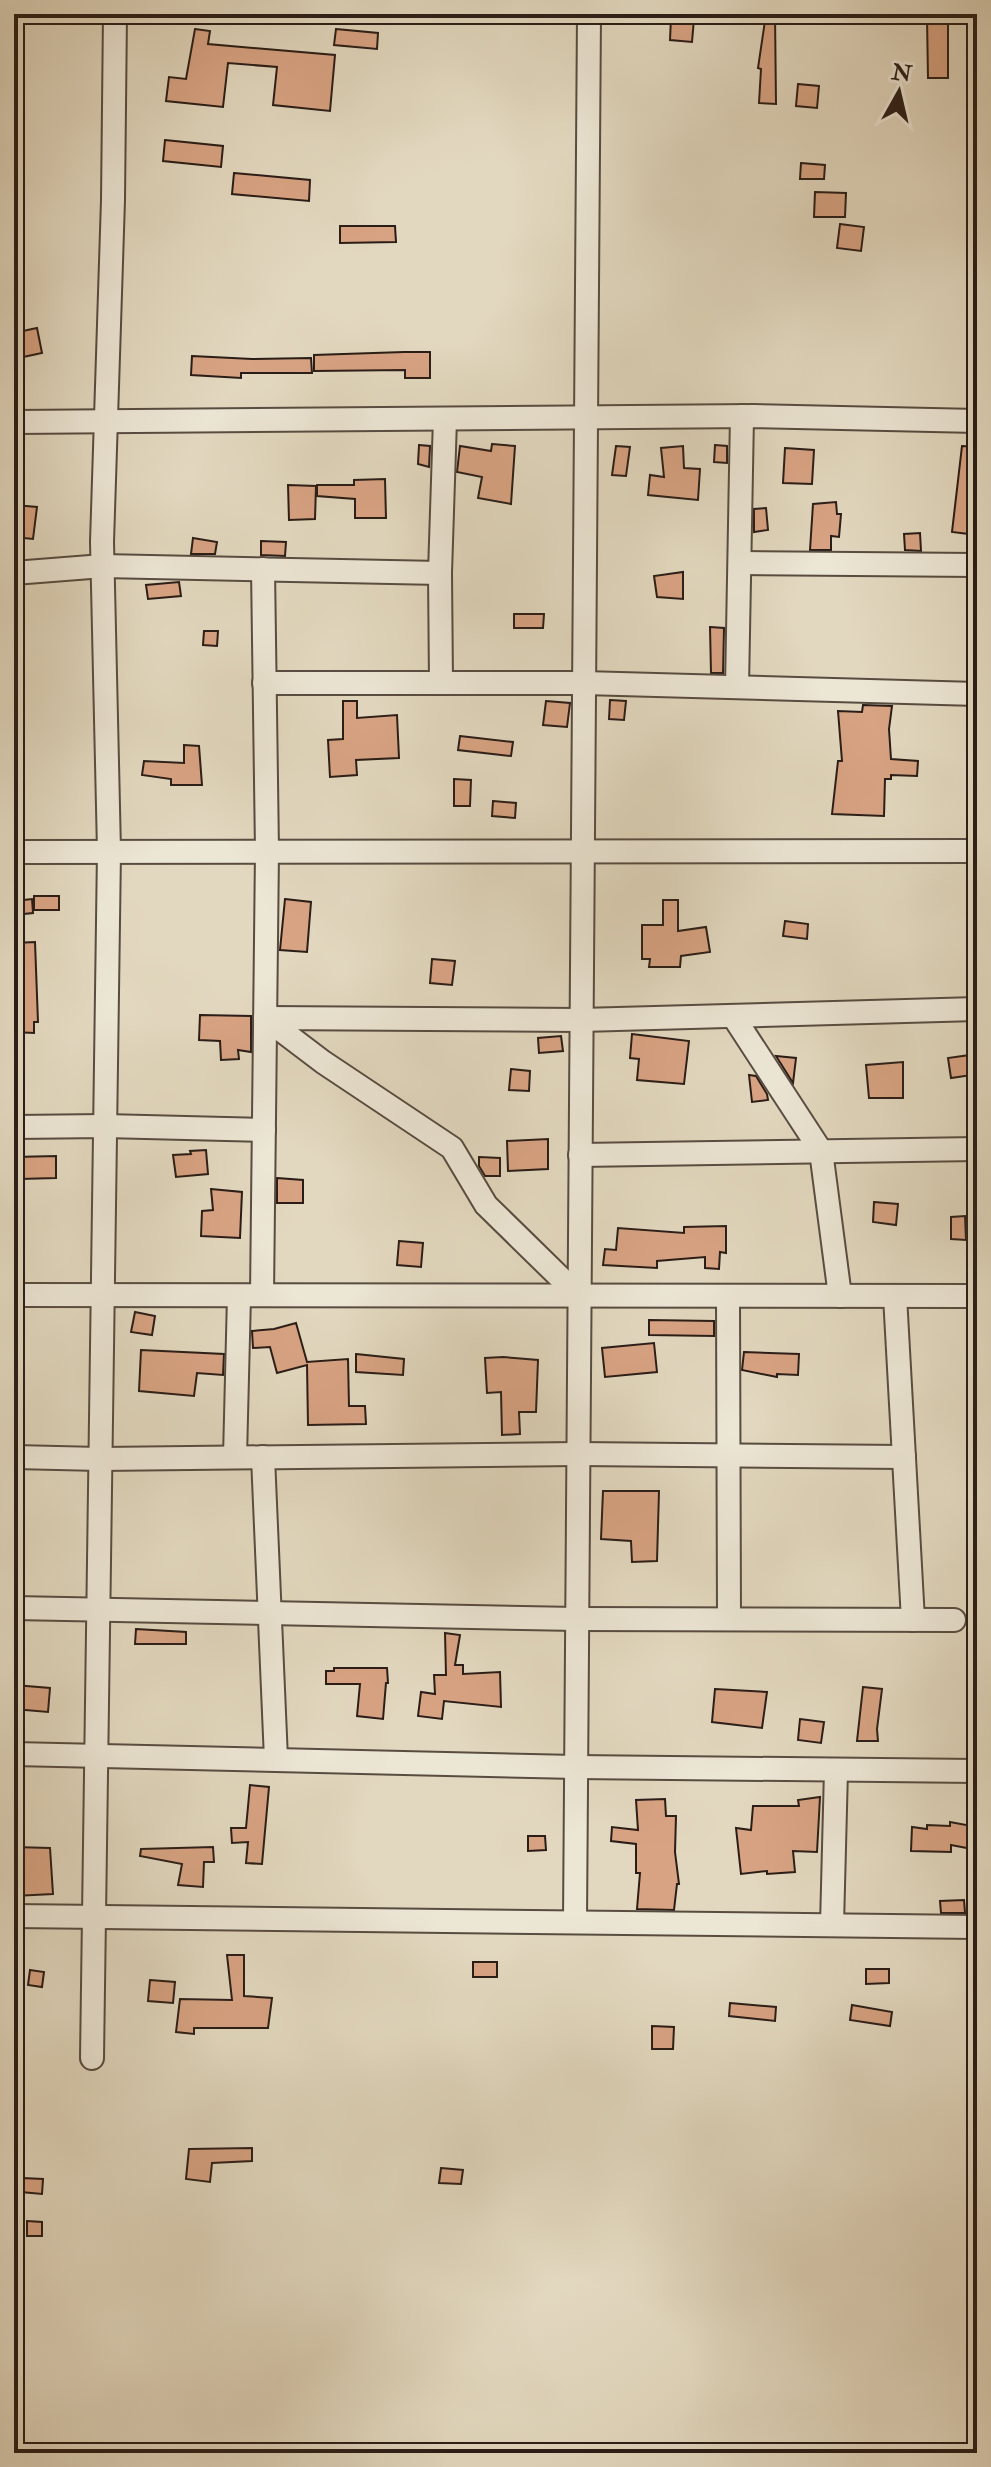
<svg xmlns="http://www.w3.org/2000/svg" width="991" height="2467" font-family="'IM FELL Double Pica',serif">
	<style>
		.building { fill: #d8a383; stroke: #2a1d17; stroke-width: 2 }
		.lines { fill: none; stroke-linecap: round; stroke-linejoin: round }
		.minor-casing { stroke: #584c41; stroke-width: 26 }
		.minor { stroke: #ece6d5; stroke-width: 22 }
	</style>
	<rect width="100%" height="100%" fill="#e2d8bf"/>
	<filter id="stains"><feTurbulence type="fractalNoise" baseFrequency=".0025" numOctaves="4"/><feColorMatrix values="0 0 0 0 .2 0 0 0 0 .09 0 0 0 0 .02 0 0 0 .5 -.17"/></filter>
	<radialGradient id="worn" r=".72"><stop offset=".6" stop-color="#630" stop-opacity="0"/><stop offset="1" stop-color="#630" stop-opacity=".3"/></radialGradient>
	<g class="building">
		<path d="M766,14h9l1,90 -17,-1 2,-34 -3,-1z"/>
		<path d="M671,17l23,2 -2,23 -22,-2z"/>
		<path d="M927,18h21v60h-20z"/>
		<path d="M195,29l15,2 -2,13 127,11 -5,56 -57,-6 4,-38 -49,-4 -5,44 -57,-6 3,-24 17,2z"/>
		<path d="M336,29l42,4 -1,16 -43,-4z"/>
		<path d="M798,84l21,2 -2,22 -21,-2z"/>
		<path d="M165,140l58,6 -2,21 -58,-6z"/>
		<path d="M801,163l24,2 -1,14h-24z"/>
		<path d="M234,173l76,7 -1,21 -77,-7z"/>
		<path d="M815,192l31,1 -1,24h-31z"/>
		<path d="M840,224l24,3 -3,24 -24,-3z"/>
		<path d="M340,226h55l1,16 -56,1z"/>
		<path d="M37,328l5,25 -19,4 -5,-25z"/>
		<path d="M404,352h26v26h-25v-8l-91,1v-16z"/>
		<path d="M192,356l60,3 59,-1 1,15h-71v5l-50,-3z"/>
		<path d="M492,444l23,2 -4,58 -33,-6 4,-21 -25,-5 3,-26 31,5z"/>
		<path d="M419,445l11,1 -1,21 -11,-3z"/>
		<path d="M715,445l12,1v17l-13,-1z"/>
		<path d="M616,446l14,1 -4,29 -14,-1z"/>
		<path d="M683,446l1,22 16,1 -2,31 -50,-5 2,-20 14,2 -3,-29z"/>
		<path d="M962,446l15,1v88l-25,-3z"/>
		<path d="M785,448l29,2 -2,34 -29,-1z"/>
		<path d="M385,479l1,39h-31v-19l-38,-3v-11h37v-5z"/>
		<path d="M288,485l28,1 -1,33 -26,1z"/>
		<path d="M836,502l1,12h4l-2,23 -8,-1v14h-21l3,-46z"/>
		<path d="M14,505l23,2 -4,32 -19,-2z"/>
		<path d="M766,508l2,22 -14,2v-23z"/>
		<path d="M920,533l1,18 -16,-1 -1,-16z"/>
		<path d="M193,538l24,4 -2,12h-24z"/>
		<path d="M261,541l25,1 -1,14 -24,-1z"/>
		<path d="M683,572v27l-26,-2 -3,-21z"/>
		<path d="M179,582l2,14 -33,3 -2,-14z"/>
		<path d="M514,614h30l-1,14h-29z"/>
		<path d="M710,627l14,1 -1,45h-12z"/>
		<path d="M204,631h14l-1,15 -14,-1z"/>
		<path d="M610,700l16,1 -2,19 -15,-1z"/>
		<path d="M343,701h14v17l40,-3 2,43 -43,2 1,15 -27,2 -2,-37 15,-1z"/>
		<path d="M546,701l24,2 -3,24 -24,-2z"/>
		<path d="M863,705l29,1 -3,23 2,30 27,2 -1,15 -26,-1v4h-6l-1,37 -52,-2 6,-53h4l-4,-50 24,1z"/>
		<path d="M460,736l53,6 -2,14 -53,-6z"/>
		<path d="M184,745l15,1 3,39h-31v-6l-29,-4 2,-14 40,2z"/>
		<path d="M454,779l17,1 -1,26h-16z"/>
		<path d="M493,801l23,2 -1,15 -23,-2z"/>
		<rect x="34" y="896" width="25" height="14"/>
		<path d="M32,899l1,14 -19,2v-14z"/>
		<path d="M285,899l26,3 -4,50 -27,-2z"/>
		<path d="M663,900h15v31l28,-4 4,25 -29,4 -1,11h-31l1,-8h-8v-34h21z"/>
		<path d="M785,921l23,3 -1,15 -24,-3z"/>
		<path d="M35,942l3,80h-4v11l-20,-1v-89z"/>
		<path d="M432,959l23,2 -3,24 -22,-2z"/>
		<path d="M200,1015l51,1v36l-13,-2 1,9 -18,1 -1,-19 -21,-1z"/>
		<path d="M632,1034l57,7 -5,43 -47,-4 2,-21 -9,-1z"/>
		<path d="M561,1036l2,15 -24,2 -1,-15z"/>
		<path d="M970,1055l2,20 -21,3 -3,-20z"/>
		<path d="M776,1056l20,2 -3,25z"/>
		<path d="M903,1062v36h-34l-3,-33z"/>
		<path d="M511,1069l19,2 -1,20 -20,-1z"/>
		<path d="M749,1075l7,1 11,18 1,6 -16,2z"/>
		<path d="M548,1139v30l-40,2 -1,-30z"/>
		<path d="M206,1150l2,24 -32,3 -3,-22 18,-1 -1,-3z"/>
		<path d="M56,1156v22l-36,1v-4l-6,1v-19z"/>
		<path d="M479,1157l21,1v18h-15l-6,-10z"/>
		<path d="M277,1178l26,2v23h-26z"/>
		<path d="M211,1189l31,3 -2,46 -39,-2 1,-25 11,-1z"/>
		<path d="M874,1202l24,2 -2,21 -23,-3z"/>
		<path d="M965,1216l1,24 -15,-1v-22z"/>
		<path d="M726,1226v27l-6,-1 -1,17 -14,-1v-11l-48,4v7l-54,-3 2,-16 11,1 2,-22 66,5v-6z"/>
		<path d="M399,1241l24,2 -2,24 -24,-2z"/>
		<path d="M135,1312l20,4 -3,19 -21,-3z"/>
		<path d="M649,1320l65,1v15l-65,-1z"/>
		<path d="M296,1323l11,39 41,-3 1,47h16l1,18 -58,1 -1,-60 -30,8 -7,-26 -17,1 -1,-17 22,-2z"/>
		<path d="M654,1343l3,29 -52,5 -3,-29z"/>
		<path d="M141,1350l83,4 -1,21 -26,-2 -3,23 -55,-5z"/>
		<path d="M744,1352l55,2 -1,21 -21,-1v3l-35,-7z"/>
		<path d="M356,1354l48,5 -1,16 -47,-3z"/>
		<path d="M503,1357l35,3 -2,52h-17l1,22 -18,1 -1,-43 -14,1 -2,-35z"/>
		<path d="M603,1491h56l-2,70 -25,1 -1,-21 -30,-2z"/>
		<path d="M136,1629l50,3v12h-51z"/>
		<path d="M445,1633l15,2 -5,30h8v9l37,-2 1,35 -57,-6 -2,18 -24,-3 3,-24 14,2 -1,-19h12z"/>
		<path d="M334,1668h53l1,15h-2l-3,36 -26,-3 3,-32h-34v-13h8z"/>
		<path d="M14,1685l36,3 -2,24 -34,-3z"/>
		<path d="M863,1687l19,2 -5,40 1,12h-21z"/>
		<path d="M715,1689l52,3 -5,36 -50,-6z"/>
		<path d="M800,1719l24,3 -3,21 -23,-3z"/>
		<path d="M250,1785l19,2 -7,77 -16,-1 2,-21 -16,1 -1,-15h15z"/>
		<path d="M820,1797l-3,55 -24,-1 2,21 -28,2v-3l-26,3 -5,-46 15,2 2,-24h46l-1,-6z"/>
		<path d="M665,1799l1,17h10l-1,36 4,32h-2l-3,26 -37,-1 3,-36h-4v-29l-25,-3 1,-14 26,3 -2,-30z"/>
		<path d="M950,1822l27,5v23l-26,-5v7l-40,-1 1,-24 15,2v-4l23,1z"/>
		<path d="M528,1836h17l1,14 -18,1z"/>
		<path d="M14,1847l36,1 3,46 -39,2z"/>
		<path d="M213,1847l1,15h-10l-1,25 -25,-2 4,-21 -42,-8 1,-7z"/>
		<path d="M964,1900l1,13h-24l-1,-12z"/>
		<path d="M227,1955h17v41l28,2 -4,30h-74v6l-18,-2 4,-33 52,1z"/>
		<rect x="473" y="1962" width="24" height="15"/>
		<path d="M866,1969h23v14l-23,1z"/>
		<path d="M30,1970l14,2 -2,15 -14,-2z"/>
		<path d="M150,1980l25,2 -2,21 -25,-2z"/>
		<path d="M730,2003l46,4 -1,14 -46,-5z"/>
		<path d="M852,2005l40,7 -2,14 -40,-6z"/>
		<path d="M652,2026l22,1 -1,22h-21z"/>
		<path d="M252,2148v13l-40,2 -2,19 -24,-3 3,-30z"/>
		<path d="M441,2168l22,2 -2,14 -22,-1z"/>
		<path d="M22,2178l21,1 -1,15 -21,-2z"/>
		<path d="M27,2221l15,1v14h-15z"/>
	</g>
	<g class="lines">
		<defs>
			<g id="minor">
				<path d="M14,422l740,-6 223,5"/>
				<path d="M740,563l237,2"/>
				<path d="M14,573l89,-7 337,7"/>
				<path d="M264,683h320l393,11"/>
				<path d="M441,683l-1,-110 5,-154"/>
				<path d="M737,687l5,-271"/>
				<path d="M14,852l963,-1"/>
				<path d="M733,1016l88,135 19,145"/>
				<path d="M14,1127l91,-1 159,4"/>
				<path d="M580,1155l397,-6"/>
				<path d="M14,1295l963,1"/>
				<path d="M262,1295l5,-444 -4,-282"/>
				<path d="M579,1296l-93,-91 -34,-57 -129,-86 -58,-44 316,2 396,-11"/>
				<path d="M728,1296l1,323"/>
				<path d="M895,1296l18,324"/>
				<path d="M14,1457l86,2 478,-5 326,3"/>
				<path d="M235,1457l4,-161"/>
				<path d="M263,1457l13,302"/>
				<path d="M14,1608l563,11 377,1"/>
				<path d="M14,1754l562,13 401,4"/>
				<path d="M14,1916l963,11"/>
				<path d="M575,1922l14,-1908"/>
				<path d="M832,1925l4,-155"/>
				<path d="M92,2058l17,-1207 -7,-309 11,-342 2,-186"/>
			</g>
		</defs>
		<use href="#minor" class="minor-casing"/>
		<use href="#minor" class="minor"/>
	</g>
	<rect width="991" height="2467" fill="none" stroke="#e2d8bf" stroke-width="48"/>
	<rect x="16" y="16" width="959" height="2435" fill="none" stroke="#2a1d17" stroke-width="4"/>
	<rect x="24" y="24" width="943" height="2419" fill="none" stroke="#2a1d17" stroke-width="2"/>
	<g transform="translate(899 92) rotate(8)" stroke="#ece6d5" stroke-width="6" paint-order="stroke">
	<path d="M0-6L14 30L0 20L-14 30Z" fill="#2a1d17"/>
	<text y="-12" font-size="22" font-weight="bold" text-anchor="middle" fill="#2a1d17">N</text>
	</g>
	<rect width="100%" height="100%" filter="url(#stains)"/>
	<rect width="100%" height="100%" fill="url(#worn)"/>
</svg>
